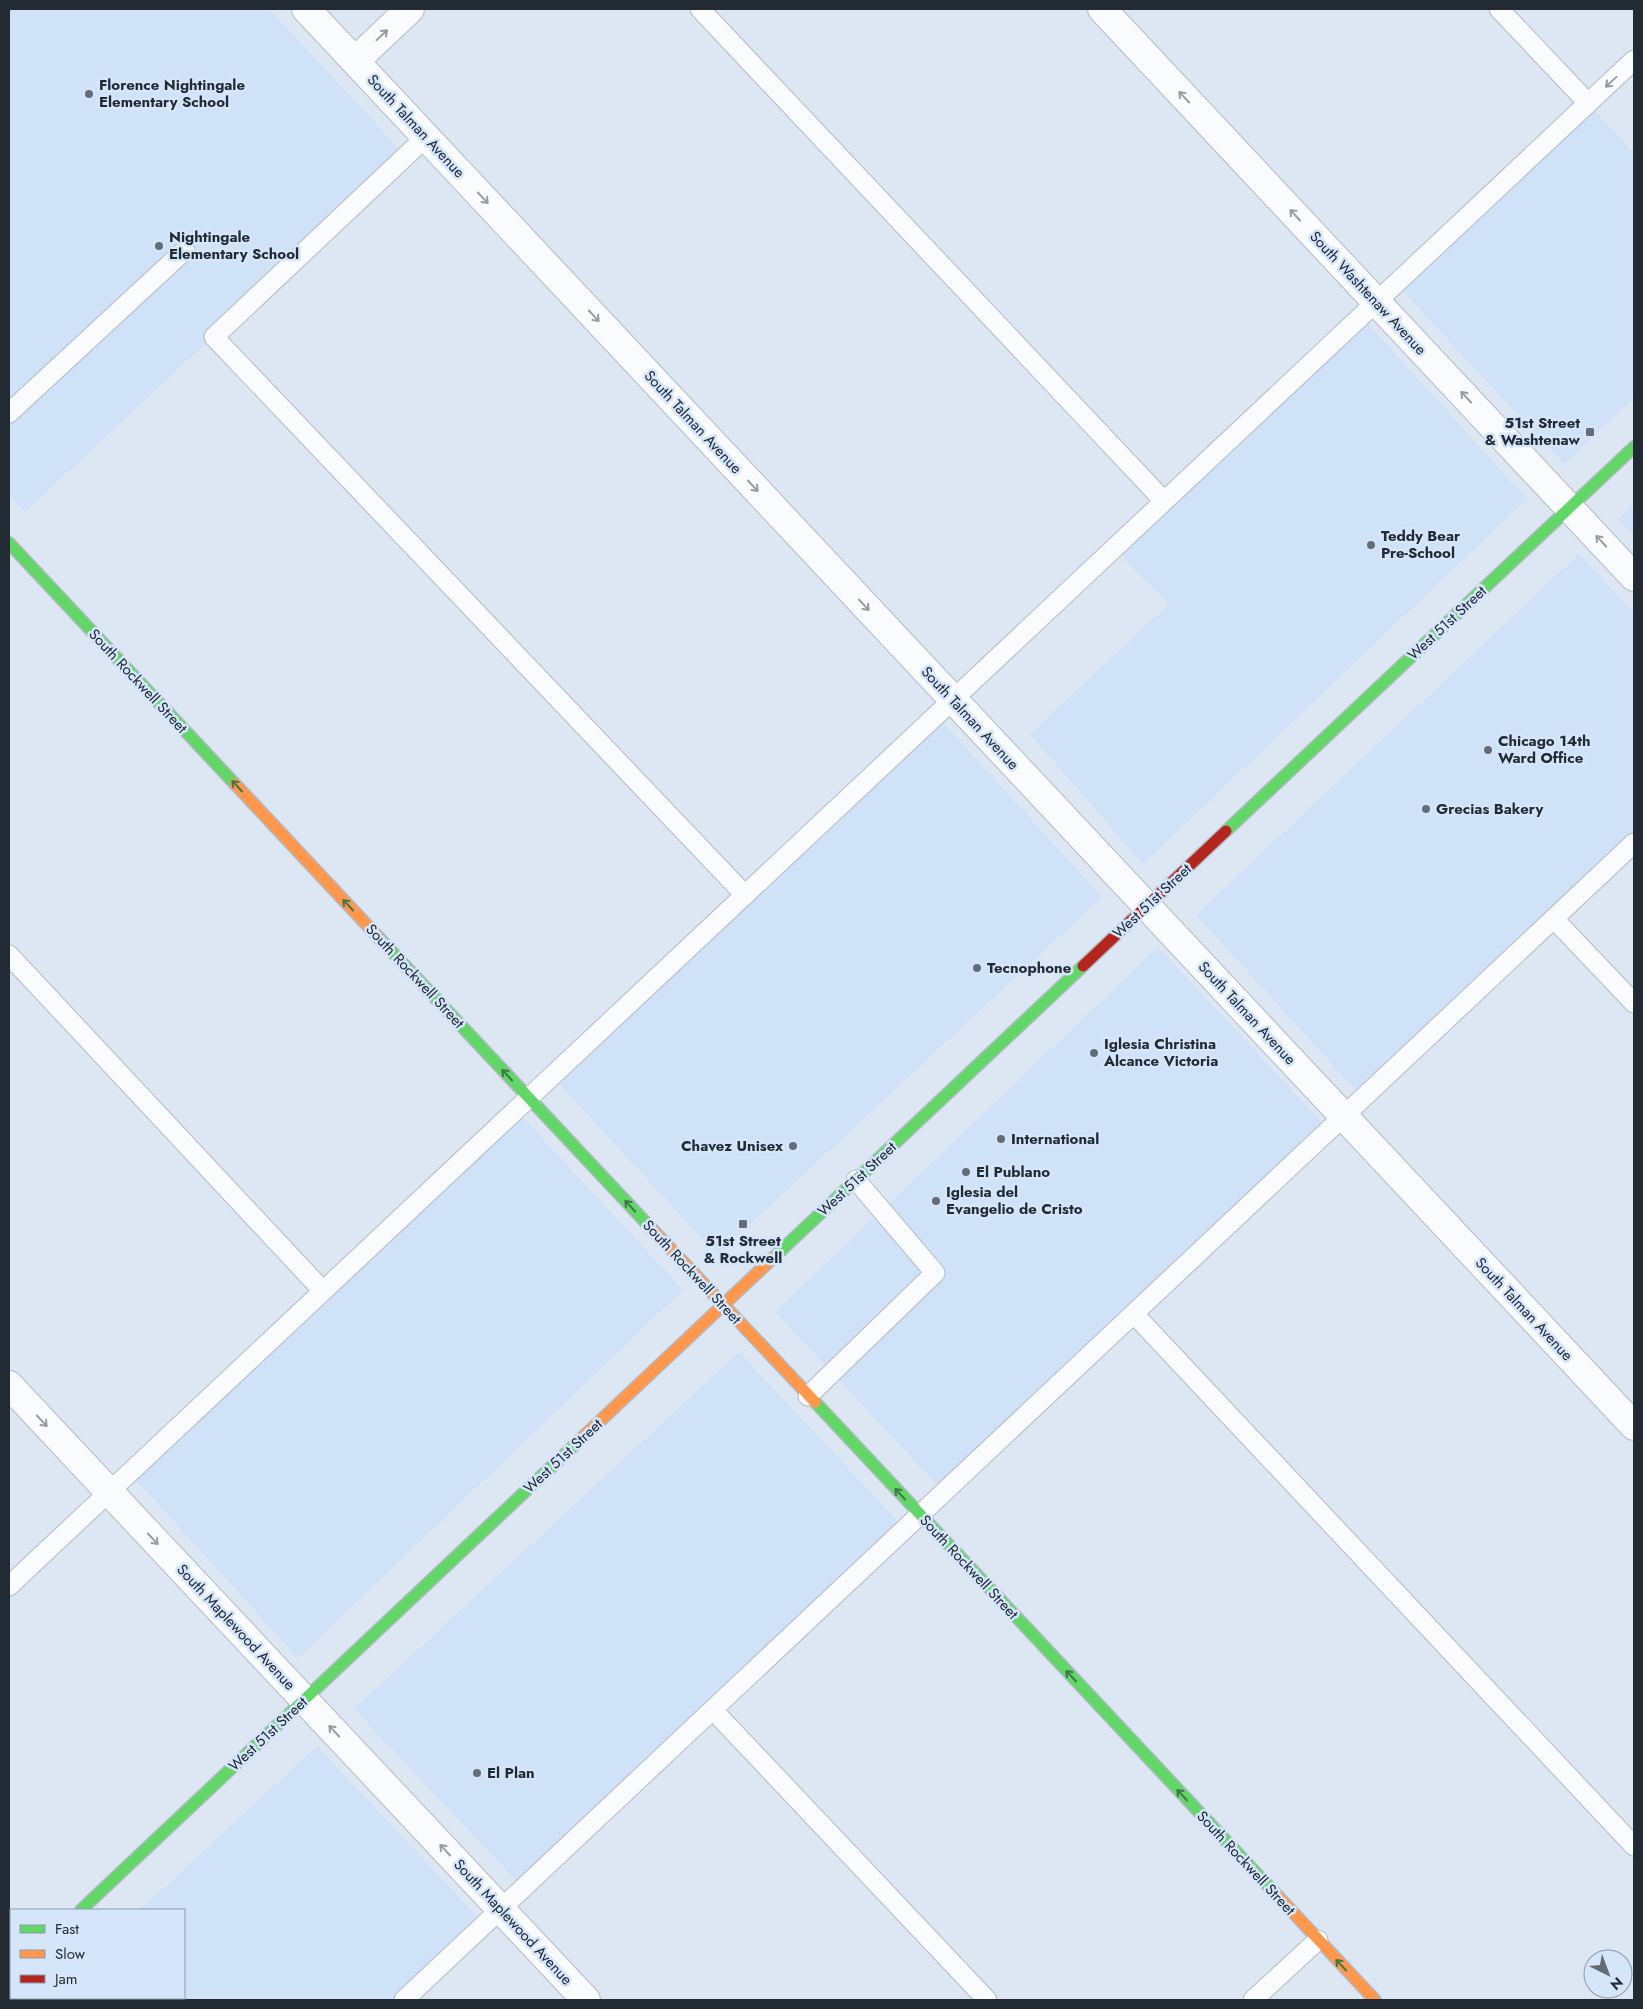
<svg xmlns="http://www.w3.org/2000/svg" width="1643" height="2009" font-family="Jost,sans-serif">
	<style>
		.built { fill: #cfe2f8 }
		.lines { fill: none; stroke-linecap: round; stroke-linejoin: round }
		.lane-casing { stroke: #b2bac5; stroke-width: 21 }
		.street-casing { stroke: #b2bac5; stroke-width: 30 }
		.fast-casing { stroke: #b2bac5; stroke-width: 14 }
		.slow-casing { stroke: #b2bac5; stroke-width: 14 }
		.jam-casing { stroke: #b2bac5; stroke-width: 14 }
		.lane { stroke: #fafbfd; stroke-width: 19 }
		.street { stroke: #fafbfd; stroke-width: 28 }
		.fast { stroke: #63d668; stroke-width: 11 }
		.slow { stroke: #ff974d; stroke-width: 11 }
		.jam { stroke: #b3261e; stroke-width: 11 }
		.oneway { stroke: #999da3 }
		.oneway2 { stroke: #3f774b }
		.poi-dot { fill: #636c77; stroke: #d5e6fb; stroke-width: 2 }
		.labels { text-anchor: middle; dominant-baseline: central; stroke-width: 5; stroke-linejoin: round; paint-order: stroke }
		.poi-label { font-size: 15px; font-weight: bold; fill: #222a34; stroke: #d5e6fb; text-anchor: start }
		.street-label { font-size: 15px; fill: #222a34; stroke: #d5e6fb }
	</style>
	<rect width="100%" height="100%" fill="#dde7f3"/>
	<g class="built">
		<path d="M9,9h260l137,147 -381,356 -16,-17z"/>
		<path d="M1588,103l46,50v245l-70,66 -168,-180z"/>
		<path d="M1361,316l166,183 -384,365 -113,-130 139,-130 -55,-56z"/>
		<path d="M1634,503v33l-16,-17z"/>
		<path d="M1579,554l55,59v230l-271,255 -167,-183z"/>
		<path d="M936,715l166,182 -385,358 -165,-179z"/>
		<path d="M1158,947l171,183 -385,362 -169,-180z"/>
		<path d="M516,1110l167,180 -385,368 -168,-185z"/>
		<path d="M739,1352l166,177 -382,359 -169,-179z"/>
		<path d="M317,1746l168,179 -81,75h-361l2,-2h139v-88h-44z"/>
	</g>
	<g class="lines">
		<defs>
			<g id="lane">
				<path d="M700,9l464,492"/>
				<path d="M1499,9l89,94"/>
				<path d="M426,137l-212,200 531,558"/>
				<path d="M9,413l176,-163"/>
				<path d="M1554,919l80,84"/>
				<path d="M9,955l314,336"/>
				<path d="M1134,1314l500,532"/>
				<path d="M808,1396l127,-123 -79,-93"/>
				<path d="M9,1586l1625,-1526"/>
				<path d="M713,1710l274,290"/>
				<path d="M404,2000l1230,-1157"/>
				<path d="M1253,2000l65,-60"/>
			</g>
			<g id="street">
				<path d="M306,9l1328,1417"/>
				<path d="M1102,9l532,568"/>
				<path d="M355,61l55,-52"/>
				<path d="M9,1385l577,615"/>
			</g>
			<g id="fast">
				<path d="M9,543l226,241"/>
				<path d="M1226,831l408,-384"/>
				<path d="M380,939l270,288"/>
				<path d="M773,1258l310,-292"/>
				<path d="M815,1402l458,489"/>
				<path d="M81,1910l502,-473"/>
			</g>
			<g id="slow">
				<path d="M235,784l145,155"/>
				<path d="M650,1227l165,175"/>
				<path d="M583,1437l190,-179"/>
				<path d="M1273,1891l102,109"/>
			</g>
			<g id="jam">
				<path d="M1083,966l143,-135"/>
				<path d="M9,1978l2,-2"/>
			</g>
		</defs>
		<use href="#lane" class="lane-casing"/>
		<use href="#street" class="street-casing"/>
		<use href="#fast" class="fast-casing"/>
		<use href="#slow" class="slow-casing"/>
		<use href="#jam" class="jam-casing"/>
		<use href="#lane" class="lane"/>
		<use href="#street" class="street"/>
		<use href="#fast" class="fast"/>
		<use href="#slow" class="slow"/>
		<use href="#jam" class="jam"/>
	</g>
	<defs><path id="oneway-shaft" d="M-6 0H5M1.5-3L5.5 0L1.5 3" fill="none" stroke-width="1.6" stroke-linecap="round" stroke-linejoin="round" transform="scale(1.25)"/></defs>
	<g class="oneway">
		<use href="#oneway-shaft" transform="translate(382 35) rotate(-43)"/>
		<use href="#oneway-shaft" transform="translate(1611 82) rotate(137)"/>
		<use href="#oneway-shaft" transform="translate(1184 97) rotate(-133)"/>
		<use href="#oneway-shaft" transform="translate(483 198) rotate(47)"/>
		<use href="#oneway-shaft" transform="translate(1295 215) rotate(-133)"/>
		<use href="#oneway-shaft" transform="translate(594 316) rotate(47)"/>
		<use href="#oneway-shaft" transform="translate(1466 397) rotate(-133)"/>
		<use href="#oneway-shaft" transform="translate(753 486) rotate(47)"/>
		<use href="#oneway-shaft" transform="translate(1601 541) rotate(-133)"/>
		<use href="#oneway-shaft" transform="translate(864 605) rotate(47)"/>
		<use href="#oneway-shaft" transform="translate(42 1421) rotate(47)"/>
		<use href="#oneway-shaft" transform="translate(153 1539) rotate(47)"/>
		<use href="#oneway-shaft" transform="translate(334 1731) rotate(-133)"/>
		<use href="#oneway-shaft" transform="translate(445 1850) rotate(-133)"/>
	</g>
	<g class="oneway2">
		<use href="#oneway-shaft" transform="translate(237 786) rotate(-133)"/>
		<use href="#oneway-shaft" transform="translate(348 905) rotate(-133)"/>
		<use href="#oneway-shaft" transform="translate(507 1075) rotate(-133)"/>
		<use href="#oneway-shaft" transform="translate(630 1206) rotate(-133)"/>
		<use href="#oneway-shaft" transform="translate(900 1494) rotate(-133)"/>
		<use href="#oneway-shaft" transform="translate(1071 1676) rotate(-133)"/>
		<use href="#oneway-shaft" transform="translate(1182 1795) rotate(-133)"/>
		<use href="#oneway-shaft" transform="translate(1341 1965) rotate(-133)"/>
	</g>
	<g class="poi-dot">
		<circle cx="89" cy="94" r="5"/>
		<circle cx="159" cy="246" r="5"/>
		<rect x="1585" y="427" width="10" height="10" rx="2.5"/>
		<circle cx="1371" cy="545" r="5"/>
		<circle cx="1488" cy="750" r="5"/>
		<circle cx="1426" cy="809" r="5"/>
		<circle cx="977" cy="968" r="5"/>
		<circle cx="1094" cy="1053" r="5"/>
		<circle cx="1001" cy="1139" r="5"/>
		<circle cx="793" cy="1146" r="5"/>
		<circle cx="966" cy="1172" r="5"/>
		<circle cx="936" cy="1201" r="5"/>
		<rect x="738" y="1219" width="10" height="10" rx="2.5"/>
		<circle cx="477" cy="1773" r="5"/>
	</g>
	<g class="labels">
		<g class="poi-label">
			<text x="99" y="85">Florence Nightingale<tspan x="99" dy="17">Elementary School</tspan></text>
			<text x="169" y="237">Nightingale<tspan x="169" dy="17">Elementary School</tspan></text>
			<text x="1580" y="423" text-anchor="end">51st Street<tspan x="1580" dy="17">&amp; Washtenaw</tspan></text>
			<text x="1381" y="536">Teddy Bear<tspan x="1381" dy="17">Pre-School</tspan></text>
			<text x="1498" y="741">Chicago 14th<tspan x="1498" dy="17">Ward Office</tspan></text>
			<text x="1436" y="809">Grecias Bakery</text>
			<text x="987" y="968">Tecnophone</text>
			<text x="1104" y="1044">Iglesia Christina<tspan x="1104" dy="17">Alcance Victoria</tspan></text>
			<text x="1011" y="1139">International</text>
			<text x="783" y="1146" text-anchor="end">Chavez Unisex</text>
			<text x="976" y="1172">El Publano</text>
			<text x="946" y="1192">Iglesia del<tspan x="946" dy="17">Evangelio de Cristo</tspan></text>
			<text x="743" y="1241" text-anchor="middle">51st Street<tspan x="743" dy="17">&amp; Rockwell</tspan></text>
			<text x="487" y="1773">El Plan</text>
		</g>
		<g class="street-label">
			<text transform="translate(416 126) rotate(47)">South Talman Avenue</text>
			<text transform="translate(1368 293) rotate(47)">South Washtenaw Avenue</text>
			<text transform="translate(693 422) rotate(47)">South Talman Avenue</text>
			<text transform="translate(1447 623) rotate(-43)">West 51st Street</text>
			<text transform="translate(138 681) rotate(47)">South Rockwell Street</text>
			<text transform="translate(970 718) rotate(47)">South Talman Avenue</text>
			<text transform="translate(1152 901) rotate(-43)">West 51st Street</text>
			<text transform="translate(415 976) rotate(47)">South Rockwell Street</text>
			<text transform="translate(1247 1013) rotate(47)">South Talman Avenue</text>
			<text transform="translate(857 1179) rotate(-43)">West 51st Street</text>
			<text transform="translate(692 1272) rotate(47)">South Rockwell Street</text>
			<text transform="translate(1524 1309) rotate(47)">South Talman Avenue</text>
			<text transform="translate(563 1456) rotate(-43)">West 51st Street</text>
			<text transform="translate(969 1567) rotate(47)">South Rockwell Street</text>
			<text transform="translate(236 1627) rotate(47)">South Maplewood Avenue</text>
			<text transform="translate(268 1734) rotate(-43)">West 51st Street</text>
			<text transform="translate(1246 1863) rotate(47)">South Rockwell Street</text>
			<text transform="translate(513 1922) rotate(47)">South Maplewood Avenue</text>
		</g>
	</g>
	<rect width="1643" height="2009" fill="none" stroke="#222a34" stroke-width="20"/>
	<rect x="10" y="1909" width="175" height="90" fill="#d5e6fb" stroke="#8d9bab"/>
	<rect x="20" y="1925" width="25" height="8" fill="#63d668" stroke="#8d9bab"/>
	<text x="55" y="1934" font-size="15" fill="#222a34">Fast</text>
	<rect x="20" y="1950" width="25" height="8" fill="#ff974d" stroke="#8d9bab"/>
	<text x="55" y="1959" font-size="15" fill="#222a34">Slow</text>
	<rect x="20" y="1975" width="25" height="8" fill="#b3261e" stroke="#8d9bab"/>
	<text x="55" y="1984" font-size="15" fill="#222a34">Jam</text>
	<g transform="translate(1608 1974) rotate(138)"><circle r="24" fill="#d5e6fb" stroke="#8d9bab"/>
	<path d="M0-4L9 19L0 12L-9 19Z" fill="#636c77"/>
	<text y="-8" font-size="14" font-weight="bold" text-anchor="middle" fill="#222a34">N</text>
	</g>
</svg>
